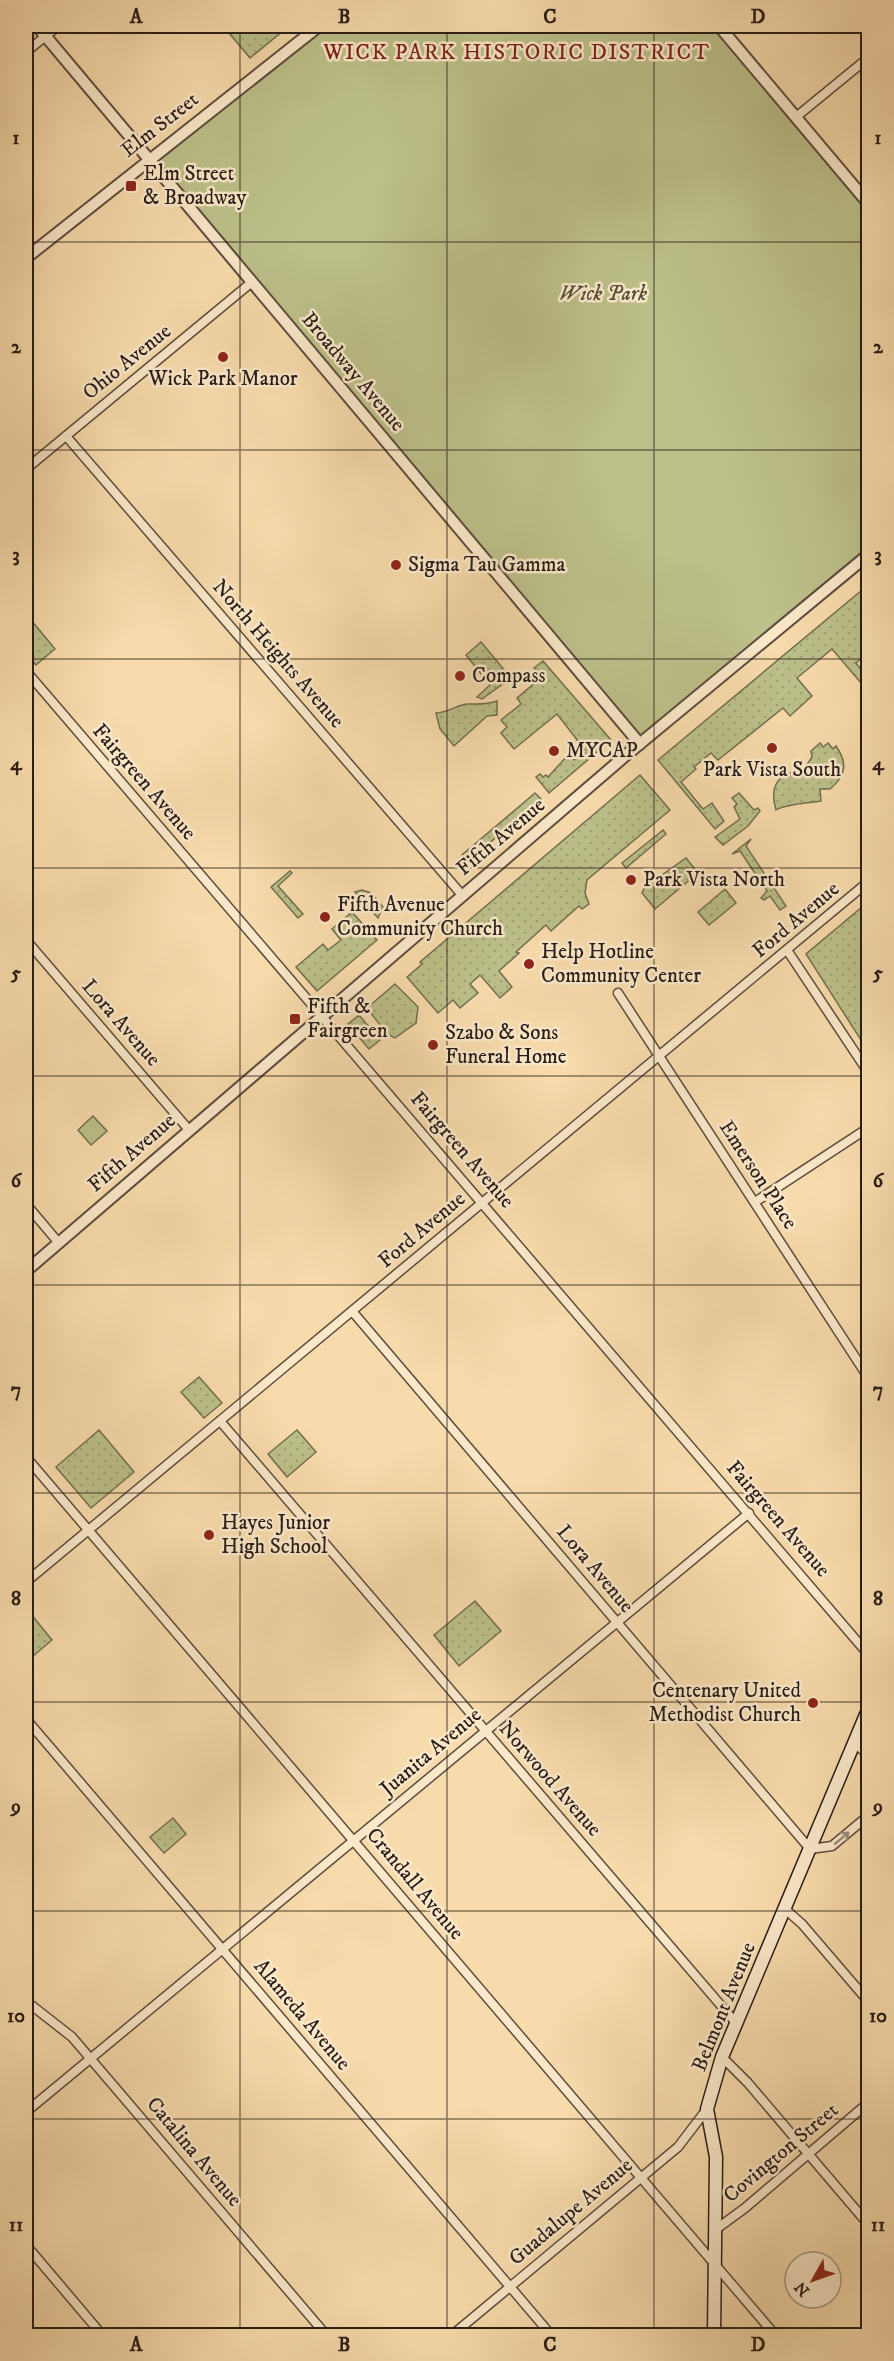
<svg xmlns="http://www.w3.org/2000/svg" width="894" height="2361" font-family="'IM FELL DW Pica',serif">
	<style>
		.grass { fill: url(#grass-dots); stroke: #726e51; stroke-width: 1.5 }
		.park { fill: #bcc08a; stroke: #726e51; stroke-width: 1.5 }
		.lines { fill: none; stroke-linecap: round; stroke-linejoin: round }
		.minor-casing { stroke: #5c4c3d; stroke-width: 11 }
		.tertiary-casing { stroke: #5c4c3d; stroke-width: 14 }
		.secondary-casing { stroke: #281c18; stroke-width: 15 }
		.minor { stroke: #fae8c9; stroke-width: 8 }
		.tertiary { stroke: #fae8c9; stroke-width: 10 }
		.secondary { stroke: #fae8c9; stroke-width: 12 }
		.oneway { stroke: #9c8c79 }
		.grid { fill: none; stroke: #281c18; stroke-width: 1.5; stroke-opacity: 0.55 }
		.poi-dot { fill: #8f2418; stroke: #fae8c9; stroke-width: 2 }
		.labels { text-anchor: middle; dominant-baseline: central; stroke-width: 5; stroke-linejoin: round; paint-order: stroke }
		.street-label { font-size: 21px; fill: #281c18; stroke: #fae8c9 }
		.poi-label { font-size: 21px; fill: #281c18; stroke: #fae8c9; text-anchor: start }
		.park-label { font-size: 21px; font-style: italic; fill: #544d3a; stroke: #fae8c9 }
		.neighbourhood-label { font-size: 22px; letter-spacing: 1.5px; fill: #7a1f14; stroke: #fae8c9 }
		.neatline { fill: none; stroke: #281c18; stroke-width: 2 }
		.grid-label { font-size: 20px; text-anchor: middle; font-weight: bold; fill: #281c18 }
	</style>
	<defs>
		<pattern id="grass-dots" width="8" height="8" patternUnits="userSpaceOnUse" patternTransform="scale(1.5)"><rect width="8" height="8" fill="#bcc08a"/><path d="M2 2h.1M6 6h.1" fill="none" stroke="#a2a476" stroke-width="1.8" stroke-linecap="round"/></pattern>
	</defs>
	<rect width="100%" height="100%" fill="#f8dbac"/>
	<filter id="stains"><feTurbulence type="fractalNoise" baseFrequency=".00333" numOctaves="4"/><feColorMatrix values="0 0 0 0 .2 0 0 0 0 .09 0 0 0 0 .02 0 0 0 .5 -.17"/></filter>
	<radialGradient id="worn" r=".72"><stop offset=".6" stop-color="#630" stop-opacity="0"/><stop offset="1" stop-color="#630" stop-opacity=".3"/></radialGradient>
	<g class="grass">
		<path d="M227,26l10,3 11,-3 3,3 5,-3h33l-39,32 -26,-31z"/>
		<path d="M868,585v67l-12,11 12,15v13l-36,-42 -35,29 15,18 -22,20 -7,-8 -65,52 -7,-7 -17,14 2,2 -15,13 22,27 9,-6 12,18 -9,8 -57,-69z"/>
		<path d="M26,614l29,35 -19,16 -10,-13z"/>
		<path d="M481,642l30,36 -29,21 -5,-2 13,-12 -24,-30z"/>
		<path d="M543,661l68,79 -62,53 -13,-16 4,-3 3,3 3,-2 2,2 21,-23 5,6 11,-10 -28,-36 -43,35 -13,-16 6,-6 -6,-7 20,-16 -4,-6 25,-21 -8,-9z"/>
		<path d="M497,701v14l-10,1 -33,30 -14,-17 -4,-16c11,0 23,-9 32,-9 11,0 18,1 29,-3z"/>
		<path d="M820,743l3,4 5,-4 5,6 3,-3c12,17 10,30 -6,43h-10l1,12c-12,2 -36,3 -45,9 -7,-24 2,-38 27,-39l9,-14 -1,-6z"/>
		<path d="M640,775l30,35 -83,70 -2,13 4,11 -7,5 -3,-3 -28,25 -5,-6 -30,27 3,1 -20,18 13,16 -12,11 -20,-23 -10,9 8,9 -18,15 -7,-8 -15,13 -31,-36 15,-13 -2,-2z"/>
		<path d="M535,793l6,6 -74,63 -5,-7z"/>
		<path d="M739,793l15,17 4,-2 2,3 -12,15 -25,19 -8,-8 25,-18 -6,-12 3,-3 -5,-6z"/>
		<path d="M663,830l3,4 -40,34 -4,-5z"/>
		<path d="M751,839l-5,7 40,60 -6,4 -10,-14 -6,4 -3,-2 6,-7 -27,-40 -8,3z"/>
		<path d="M686,858l12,15 -43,36 -13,-16 3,-6z"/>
		<path d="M290,871l2,2 -14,13 25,28 -5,4 -27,-31z"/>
		<path d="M725,889l11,14 -27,22 -11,-13z"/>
		<path d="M362,890l9,3 12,14 -5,11 -23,-26z"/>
		<path d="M868,902v149l-62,-97z"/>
		<path d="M352,912l25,28 -60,51 -21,-24 27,-23 5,6 13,-10 -9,-11z"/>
		<path d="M395,984l23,23 -2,16 -21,15 -8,-4 -20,-26z"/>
		<path d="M359,1015l21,25 -11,9 -21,-25z"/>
		<path d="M199,1377l23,26 -18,15 -23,-26z"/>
		<path d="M99,1430l35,42 -43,36 -35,-41z"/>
		<path d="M297,1430l19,22 -29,25 -19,-23z"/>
		<path d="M475,1601l26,30 -42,35 -25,-31z"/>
		<path d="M26,1608l26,32 -26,22z"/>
		<path d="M173,1818l13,16 -22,19 -14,-16z"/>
	</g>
	<g class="park">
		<path d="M319,26h400l149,177v352l-228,189 -492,-586z"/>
		<path d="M93,1116l14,15 -16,14 -13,-15z"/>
	</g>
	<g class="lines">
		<defs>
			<g id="minor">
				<path d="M26,52l32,-26"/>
				<path d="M796,117l72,-59"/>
				<path d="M66,436l396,459"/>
				<path d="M26,469l226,-187"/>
				<path d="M26,671l842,983"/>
				<path d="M26,940l163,190"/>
				<path d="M787,950l81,122"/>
				<path d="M618,993l250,384"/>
				<path d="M755,1202l113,-74"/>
				<path d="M26,1204l32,38"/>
				<path d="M352,1311l458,538 22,-3 36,-30"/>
				<path d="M220,1421l516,602"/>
				<path d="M26,1457l750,879"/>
				<path d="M26,1582l842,-700"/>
				<path d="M26,1719l526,617"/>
				<path d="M855,1743l13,12"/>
				<path d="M785,1909l17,15 66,77"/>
				<path d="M26,2001l46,36 255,299"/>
				<path d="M722,2057l26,26 120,141"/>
				<path d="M26,2112l723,-599"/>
				<path d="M715,2230l30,-22 123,-105"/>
				<path d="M26,2245l77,91"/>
				<path d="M451,2336l227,-189 29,-38"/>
			</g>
			<g id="tertiary">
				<path d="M37,26l603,718"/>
				<path d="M719,26l149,177"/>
				<path d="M26,258l293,-232"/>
				<path d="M26,1271l599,-515 243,-201"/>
			</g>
			<path id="secondary" d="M714,2336l2,-179 -9,-48 15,-52 146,-347"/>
		</defs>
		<use href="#minor" class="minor-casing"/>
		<use href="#tertiary" class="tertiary-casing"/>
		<use href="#secondary" class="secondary-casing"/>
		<use href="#minor" class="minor"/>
		<use href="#tertiary" class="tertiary"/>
		<use href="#secondary" class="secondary"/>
	</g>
	<defs><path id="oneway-shaft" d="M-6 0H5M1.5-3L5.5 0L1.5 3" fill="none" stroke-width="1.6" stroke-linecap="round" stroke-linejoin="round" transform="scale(1.5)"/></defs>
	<use class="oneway" href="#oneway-shaft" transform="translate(842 1838) rotate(-40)"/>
	<path class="grid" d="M240,26v2310M447,26v2310M654,26v2310M26,242h842M26,450h842M26,659h842M26,868h842M26,1076h842M26,1285h842M26,1493h842M26,1702h842M26,1911h842M26,2119h842"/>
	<g class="poi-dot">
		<rect x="125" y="180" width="12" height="12" rx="3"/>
		<circle cx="223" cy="357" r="6"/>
		<circle cx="396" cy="565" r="6"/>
		<circle cx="460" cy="676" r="6"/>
		<circle cx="772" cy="748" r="6"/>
		<circle cx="554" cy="751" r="6"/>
		<circle cx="631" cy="880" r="6"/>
		<circle cx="325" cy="917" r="6"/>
		<circle cx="529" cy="964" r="6"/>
		<rect x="289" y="1013" width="12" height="12" rx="3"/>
		<circle cx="433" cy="1045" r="6"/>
		<circle cx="209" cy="1535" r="6"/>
		<circle cx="813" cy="1703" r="6"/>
	</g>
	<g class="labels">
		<g class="street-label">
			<text transform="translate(160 125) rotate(-38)">Elm Street</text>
			<text transform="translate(127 362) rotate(-39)">Ohio Avenue</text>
			<text transform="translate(353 372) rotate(50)">Broadway Avenue</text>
			<text transform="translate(278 654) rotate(49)">North Heights Avenue</text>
			<text transform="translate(144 782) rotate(49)">Fairgreen Avenue</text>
			<text transform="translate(501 837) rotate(-40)">Fifth Avenue</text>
			<text transform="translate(796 920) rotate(-40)">Ford Avenue</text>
			<text transform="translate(121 1023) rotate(49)">Lora Avenue</text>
			<text transform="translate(462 1150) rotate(49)">Fairgreen Avenue</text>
			<text transform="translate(132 1153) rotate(-41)">Fifth Avenue</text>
			<text transform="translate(758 1175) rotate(57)">Emerson Place</text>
			<text transform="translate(422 1230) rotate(-40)">Ford Avenue</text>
			<text transform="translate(778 1519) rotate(49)">Fairgreen Avenue</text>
			<text transform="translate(595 1569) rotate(50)">Lora Avenue</text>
			<text transform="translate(431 1752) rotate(-40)">Juanita Avenue</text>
			<text transform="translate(550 1779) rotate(49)">Norwood Avenue</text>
			<text transform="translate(415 1884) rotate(50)">Crandall Avenue</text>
			<text transform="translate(724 2007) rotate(-68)">Belmont Avenue</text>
			<text transform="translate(302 2015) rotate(50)">Alameda Avenue</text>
			<text transform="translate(194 2152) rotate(50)">Catalina Avenue</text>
			<text transform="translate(781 2153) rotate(-40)">Covington Street</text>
			<text transform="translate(571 2212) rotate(-40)">Guadalupe Avenue</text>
		</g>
		<g class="poi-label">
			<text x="143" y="174">Elm Street<tspan x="143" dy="24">&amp; Broadway</tspan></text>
			<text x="223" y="379" text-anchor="middle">Wick Park Manor</text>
			<text x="408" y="565">Sigma Tau Gamma</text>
			<text x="472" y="676">Compass</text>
			<text x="566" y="751">MYCAP</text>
			<text x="772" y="770" text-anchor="middle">Park Vista South</text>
			<text x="643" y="880">Park Vista North</text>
			<text x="337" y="905">Fifth Avenue<tspan x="337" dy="24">Community Church</tspan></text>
			<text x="541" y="952">Help Hotline<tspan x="541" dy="24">Community Center</tspan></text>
			<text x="307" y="1007">Fifth &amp;<tspan x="307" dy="24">Fairgreen</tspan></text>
			<text x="445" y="1033">Szabo &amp; Sons<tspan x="445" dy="24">Funeral Home</tspan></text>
			<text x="221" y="1523">Hayes Junior<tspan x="221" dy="24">High School</tspan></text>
			<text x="801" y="1691" text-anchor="end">Centenary United<tspan x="801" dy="24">Methodist Church</tspan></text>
		</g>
		<g class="park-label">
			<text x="603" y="294">Wick Park</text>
		</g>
		<g class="neighbourhood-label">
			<text x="517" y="52">WICK PARK HISTORIC DISTRICT</text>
		</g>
	</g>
	<rect width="894" height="2361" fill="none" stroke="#f8dbac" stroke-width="66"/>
	<g transform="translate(813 2280) rotate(230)"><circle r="28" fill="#fae8c9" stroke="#a69682" stroke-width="1.5"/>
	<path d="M0-4.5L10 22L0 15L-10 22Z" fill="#8f2418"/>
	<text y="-9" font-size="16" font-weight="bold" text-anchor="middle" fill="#281c18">N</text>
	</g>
	<rect x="33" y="33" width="828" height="2295" class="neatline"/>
	<g class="grid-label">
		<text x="136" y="23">A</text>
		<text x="344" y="23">B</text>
		<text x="550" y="23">C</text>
		<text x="758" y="23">D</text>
		<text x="16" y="144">1</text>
		<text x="878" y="144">1</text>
		<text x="16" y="353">2</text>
		<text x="878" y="353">2</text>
		<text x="16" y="561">3</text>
		<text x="878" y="561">3</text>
		<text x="16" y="770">4</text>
		<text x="878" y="770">4</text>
		<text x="16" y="979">5</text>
		<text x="878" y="979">5</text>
		<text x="16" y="1187">6</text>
		<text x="878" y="1187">6</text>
		<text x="16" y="1396">7</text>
		<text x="878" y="1396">7</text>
		<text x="16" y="1605">8</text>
		<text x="878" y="1605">8</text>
		<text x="16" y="1813">9</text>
		<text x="878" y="1813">9</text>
		<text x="16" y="2022">10</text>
		<text x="878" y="2022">10</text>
		<text x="16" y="2231">11</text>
		<text x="878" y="2231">11</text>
		<text x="136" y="2351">A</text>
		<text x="344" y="2351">B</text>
		<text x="550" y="2351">C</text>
		<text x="758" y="2351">D</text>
	</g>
	<rect width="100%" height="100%" filter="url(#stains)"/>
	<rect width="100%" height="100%" fill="url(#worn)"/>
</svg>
